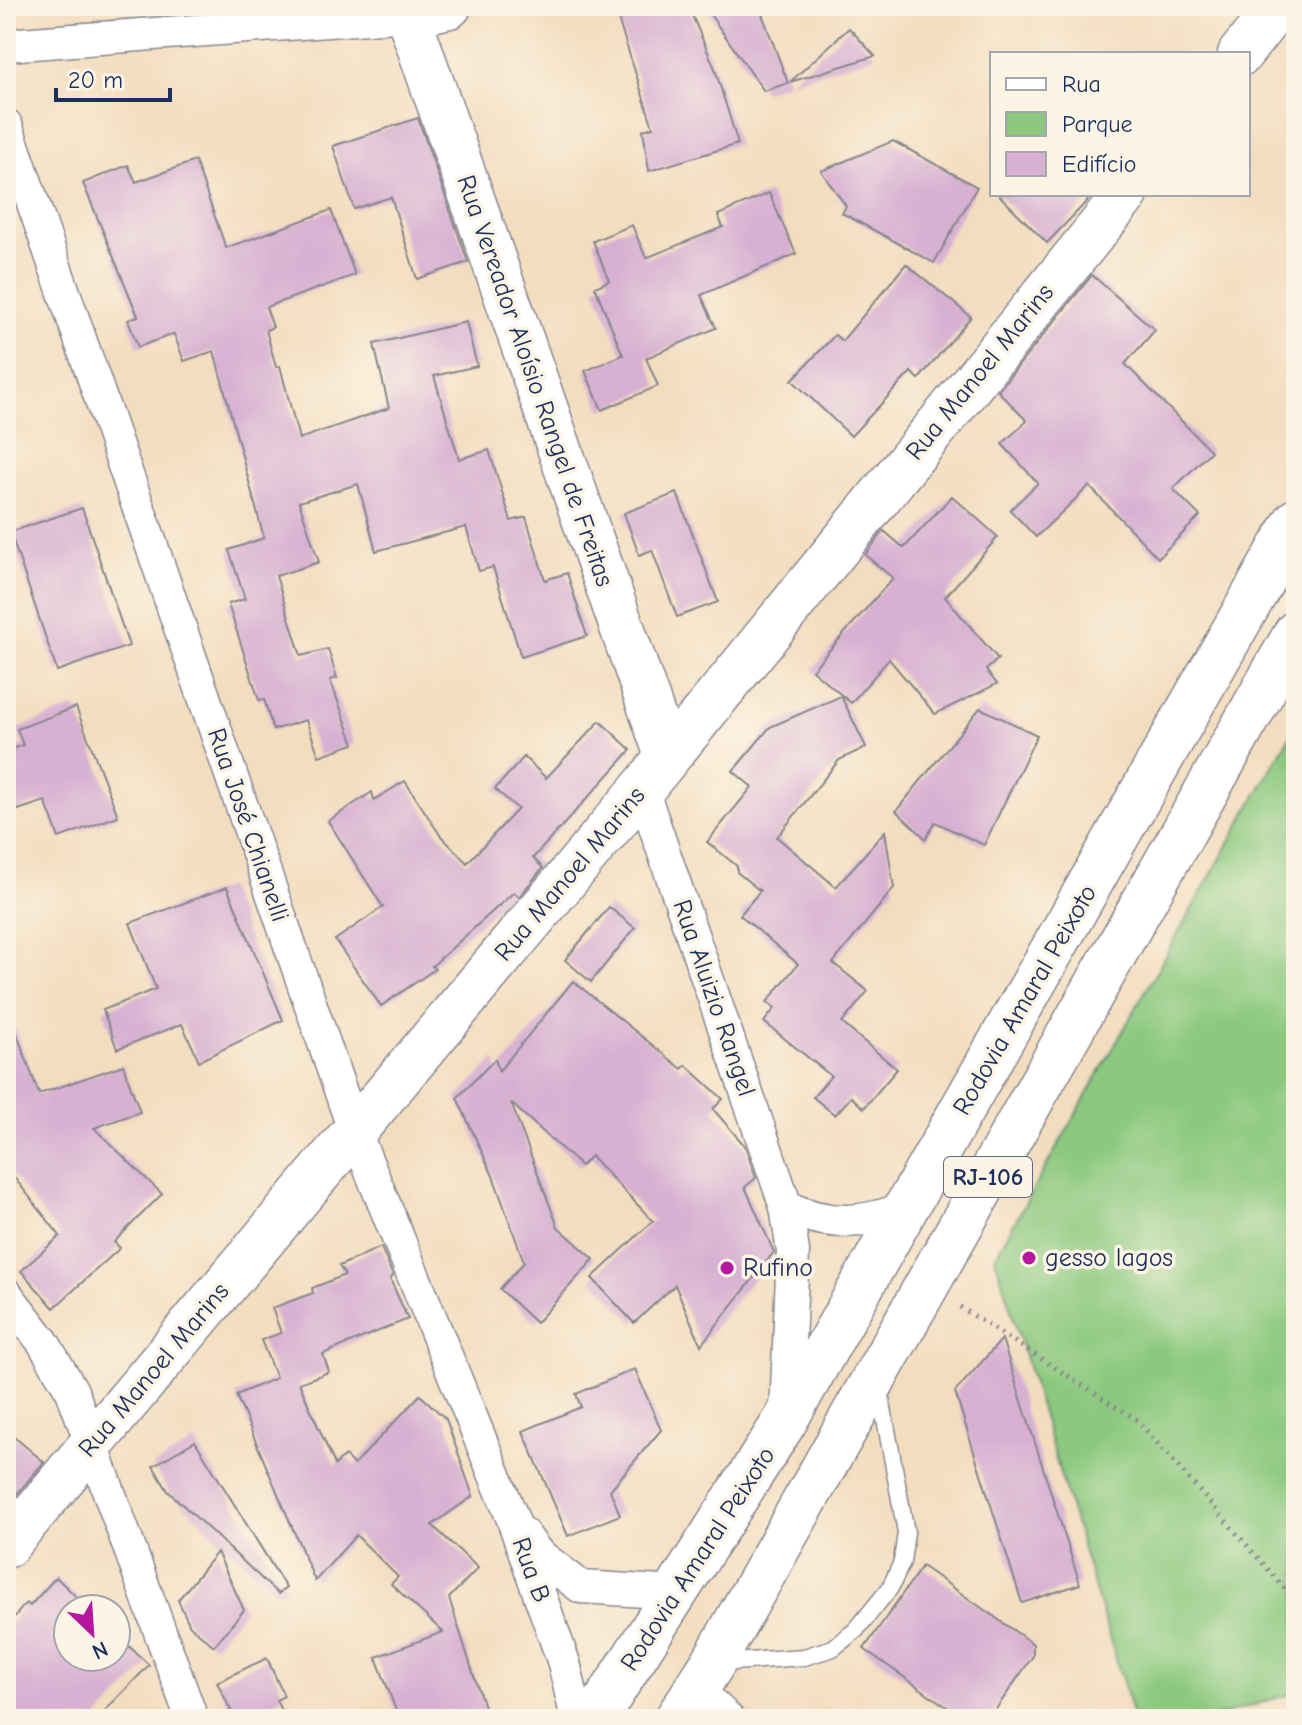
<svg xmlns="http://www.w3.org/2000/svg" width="1302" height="1725" font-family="'Comic Neue',sans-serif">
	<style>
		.green { fill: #8cc97f; stroke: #547c6e; stroke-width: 2 }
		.building { fill: #d7b0d2 }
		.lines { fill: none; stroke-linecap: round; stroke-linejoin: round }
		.service-casing { stroke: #87868e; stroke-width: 19 }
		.minor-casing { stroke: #87868e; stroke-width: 35 }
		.secondary-casing { stroke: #87868e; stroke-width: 47 }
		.trunk-casing { stroke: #87868e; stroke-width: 47 }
		.path { stroke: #87868e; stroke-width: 5; stroke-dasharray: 2 6; stroke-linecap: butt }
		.service { stroke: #fff; stroke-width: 16 }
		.minor { stroke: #fff; stroke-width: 32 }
		.secondary { stroke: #fff; stroke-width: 44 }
		.trunk { stroke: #fff; stroke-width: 44 }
		.poi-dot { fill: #b5179e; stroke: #fcf5e5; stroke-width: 3 }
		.labels { text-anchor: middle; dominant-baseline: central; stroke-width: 7; stroke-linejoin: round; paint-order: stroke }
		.shield { fill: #fcf5e5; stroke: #5e6a86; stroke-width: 2 }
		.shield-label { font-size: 24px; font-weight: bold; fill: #1b2f5e }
		.street-label { font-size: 26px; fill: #1b2f5e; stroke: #fcf5e5 }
		.poi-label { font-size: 26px; fill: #1b2f5e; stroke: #fcf5e5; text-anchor: start }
	</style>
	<rect width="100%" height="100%" fill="#fcf5e5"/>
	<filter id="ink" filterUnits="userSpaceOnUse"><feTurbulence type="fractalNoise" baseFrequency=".0125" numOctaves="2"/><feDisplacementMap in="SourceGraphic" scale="16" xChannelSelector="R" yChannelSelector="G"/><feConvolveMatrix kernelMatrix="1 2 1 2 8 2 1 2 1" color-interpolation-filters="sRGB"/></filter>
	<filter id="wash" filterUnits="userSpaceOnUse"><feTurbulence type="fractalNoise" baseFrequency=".006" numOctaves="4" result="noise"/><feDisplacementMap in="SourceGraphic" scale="32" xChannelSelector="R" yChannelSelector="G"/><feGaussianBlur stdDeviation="1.8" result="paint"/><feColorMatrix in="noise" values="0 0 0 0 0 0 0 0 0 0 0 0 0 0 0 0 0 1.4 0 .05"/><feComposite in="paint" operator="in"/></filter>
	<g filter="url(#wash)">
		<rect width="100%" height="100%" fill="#f3ddbf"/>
		<path class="green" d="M1296,725v967l-87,27h-75l-139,-462z"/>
		<g id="blocks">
			<g class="building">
				<path d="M659,6h29l26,60 24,78 -89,27 -6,-41 10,-3 -35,-108z"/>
				<path d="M704,6h55l29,77 -24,8z"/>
				<path d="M849,28l26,28 -85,26z"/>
				<path d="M418,118l50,144 -51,17 -26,-82 -37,12 -21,-63z"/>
				<path d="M893,141l84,46 -43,76 -92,-50 4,-7 -25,-35z"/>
				<path d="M195,161l31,87 105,-38 24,65 -89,32 7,20 -7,3 10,37 4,-1 19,73 90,-31 -15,-64 92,-22 11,44 -43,10 25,83 30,-9 22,71 15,-4 19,63 22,-7 20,63 -66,21 -28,-90 -14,4 -13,-44 -90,24 -18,-67 -59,18 20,60 -43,14 25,80 27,-7 9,29 -7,2 24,64 -35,12 -13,-36 -33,10 -9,-31 -5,1 -31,-96 17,-5 -16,-49 35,-12 -50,-187 -30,10 -10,-27 -36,13 -10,-27 10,-4 -55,-133 45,-18 8,17z"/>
				<path d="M769,193l27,61 -95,41 15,33 -70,30 12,28 -56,24 -17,-39 38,-16 -28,-68 14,-6 -16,-40 39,-16 14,33 77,-31 -5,-12z"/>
				<path d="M998,194h96l-47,49z"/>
				<path d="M906,264l65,53 -52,62 -8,-7 -60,64 -59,-56 43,-45 7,6z"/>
				<path d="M1092,275l63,55 -30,34 86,87 -38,38 27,27 -42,42 -69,-72 -53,51 -26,-27 28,-27 -36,-39 25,-23 -29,-30z"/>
				<path d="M677,493l41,109 -41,15 -25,-67 -13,5 -15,-42z"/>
				<path d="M952,496l46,41 -53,60 53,62 -12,11 11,14 -62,30 -46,-55 -38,44 -39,-33 81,-92 -28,-23 19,-24 20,17z"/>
				<path d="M82,508l47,138 -72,25 -47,-139z"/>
				<path d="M841,696l25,51 -27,13 -62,77 59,50 49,-56 9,57 -61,75 35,28 -26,32 55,46 -33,39 -13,-11 -16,18 -22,-18 18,-21 -67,-54 11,-14 -8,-6 31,-38 -58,-49 20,-24 -23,-19v-6l-30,-24 45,-55 -19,-16 37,-44z"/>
				<path d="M76,707l42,109 -59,22 -14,-37 -39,13v-63l17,-6 -6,-16z"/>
				<path d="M980,708l57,27 -53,110 -49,-23 -9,17 -30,-28z"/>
				<path d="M600,721l31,29 -98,108 10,10 -24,29 -5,-5 -82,74 3,3 -54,37 -46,-66 48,-33 -55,-86 44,-29 2,8 31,-19 35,54 27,28 51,-54 -23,-20 29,-32 22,21z"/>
				<path d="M227,887l56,133 -84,41 -17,-37 -65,25 -14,-39 53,-21 -26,-66z"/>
				<path d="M609,907l26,21 -44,54 -26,-22z"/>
				<path d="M573,981l109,88 4,-4 37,34 -10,10 32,37 11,32 -11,9 29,65 -73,93 -26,-60 -41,38 -42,-45 61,-57 -62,-65 -10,10 -70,-63 47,124 36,32 -58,64 -36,-34 24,-27 -31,-86 -36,-78 38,-39 4,12z"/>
				<path d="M10,1015l29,79 84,-29 17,47 -46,16 68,66 -48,48 6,6 -66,60 -33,-37 39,-35 -54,-69v-151z"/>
				<path d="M381,1247l12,29 -3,3 18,40 -85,35 6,18 -30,11 36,82 10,-9 9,9 66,-70 26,24 27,77 -41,29 46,43 -29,30 39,121h-89l-23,-62 67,-25 -52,-48 7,-7 -42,-42 -41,46 -79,-186 40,-17 -15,-38 20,-7 -9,-25 41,-15 -1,-5 33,-13 -6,-9z"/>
				<path d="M1002,1339l78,245 -58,19 -67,-211z"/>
				<path d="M635,1369l26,61 -51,60 10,25 -52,21 -45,-105 58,-24 -5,-13z"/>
				<path d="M6,1430l38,32 -38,45z"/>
				<path d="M195,1441l91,147 -8,6 -110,-103 -15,-25z"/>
				<path d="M217,1552l27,58 -30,36 -24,-20 -12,-26z"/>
				<path d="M922,1566l111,78v12l-44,63h-25l-100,-70z"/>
				<path d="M56,1577l33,32h-21v48h48v-23l33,31 -52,54h-91v-92l20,-24 4,3z"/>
				<path d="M267,1658l17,38 -8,4 9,19h-50l-18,-37z"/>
			</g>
		</g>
	</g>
	<g filter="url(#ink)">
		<use href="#blocks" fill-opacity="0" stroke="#87868e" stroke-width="2"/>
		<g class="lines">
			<defs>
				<path id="service" d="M719,1663l85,-6 29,-9 23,-18 34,-42 12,-26 4,-30 -27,-145"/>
				<g id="minor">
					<path d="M6,45l402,-30 -3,-9"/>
					<path d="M6,125l348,1005 158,387 52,146 13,56"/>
					<path d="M642,789l144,418 7,44 -7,162"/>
					<path d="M786,1207c44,20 78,17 122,0"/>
					<path d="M6,1294l37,48 29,49 120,328"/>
					<path d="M523,1534l15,20 43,33 97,6"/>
					<path d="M697,1690l31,29"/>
				</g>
				<g id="secondary">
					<path d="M449,6l-41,9 259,741"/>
					<path d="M1240,54l38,-48"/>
					<path d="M6,1546l636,-757 484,-595"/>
				</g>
				<g id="trunk">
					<path d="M595,1719l190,-298 511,-900"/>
					<path d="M677,1719l36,-56 583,-1030"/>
				</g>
			</defs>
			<use href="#service" class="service-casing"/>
			<use href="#minor" class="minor-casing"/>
			<use href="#secondary" class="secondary-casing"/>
			<use href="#trunk" class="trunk-casing"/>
			<path class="path" d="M960,1307l177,113 159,181"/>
			<use href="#service" class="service"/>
			<use href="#minor" class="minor"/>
			<use href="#secondary" class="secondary"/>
			<use href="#trunk" class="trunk"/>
		</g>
	</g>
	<g class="poi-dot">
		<circle cx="1029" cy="1258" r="8"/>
		<circle cx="727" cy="1268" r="8"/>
	</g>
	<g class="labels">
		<rect class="shield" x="944" y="1157" width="88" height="40" rx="6"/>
		<g class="shield-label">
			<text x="988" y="1177">RJ-106</text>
		</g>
		<g class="street-label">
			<text transform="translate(980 372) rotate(-51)">Rua Manoel Marins</text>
			<text transform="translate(535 381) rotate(71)">Rua Vereador Aloísio Rangel de Freitas</text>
			<text transform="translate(248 825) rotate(71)">Rua José Chianelli</text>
			<text transform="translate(570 874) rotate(-50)">Rua Manoel Marins</text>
			<text transform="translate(714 998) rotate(71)">Rua Aluizio Rangel</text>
			<text transform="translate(1025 1000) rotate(-60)">Rodovia Amaral Peixoto</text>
			<text transform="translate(154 1370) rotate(-50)">Rua Manoel Marins</text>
			<text transform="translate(698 1559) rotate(-57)">Rodovia Amaral Peixoto</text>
			<text transform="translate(531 1570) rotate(70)">Rua B</text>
		</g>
		<g class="poi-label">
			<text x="1045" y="1258">gesso lagos</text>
			<text x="743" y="1268">Rufino</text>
		</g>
	</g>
	<rect width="1302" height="1725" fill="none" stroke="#fcf5e5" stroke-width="32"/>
	<rect x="990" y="52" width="260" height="144" fill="#fcf5e5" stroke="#a2a6af" stroke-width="2"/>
	<rect x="1006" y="78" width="40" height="12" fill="#ffffff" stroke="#a2a6af" stroke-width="2"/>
	<text x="1062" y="92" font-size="24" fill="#1b2f5e">Rua</text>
	<rect x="1006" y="112" width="40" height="24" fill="#8cc97f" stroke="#a2a6af" stroke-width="2"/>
	<text x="1062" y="132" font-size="24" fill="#1b2f5e">Parque</text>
	<rect x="1006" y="152" width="40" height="24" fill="#d7b0d2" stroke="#a2a6af" stroke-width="2"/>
	<text x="1062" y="172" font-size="24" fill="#1b2f5e">Edifício</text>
	<g transform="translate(92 1633) rotate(155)"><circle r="38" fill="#fcf5e5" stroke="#a2a6af" stroke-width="2"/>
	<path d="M0-6L14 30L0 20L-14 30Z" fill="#b5179e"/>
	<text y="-12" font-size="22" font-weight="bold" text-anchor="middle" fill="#1b2f5e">N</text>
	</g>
	<path d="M56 88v12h114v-12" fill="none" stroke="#1b2f5e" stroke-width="4"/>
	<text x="68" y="88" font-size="24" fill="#1b2f5e" stroke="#fcf5e5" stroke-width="6" paint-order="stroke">20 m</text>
</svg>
